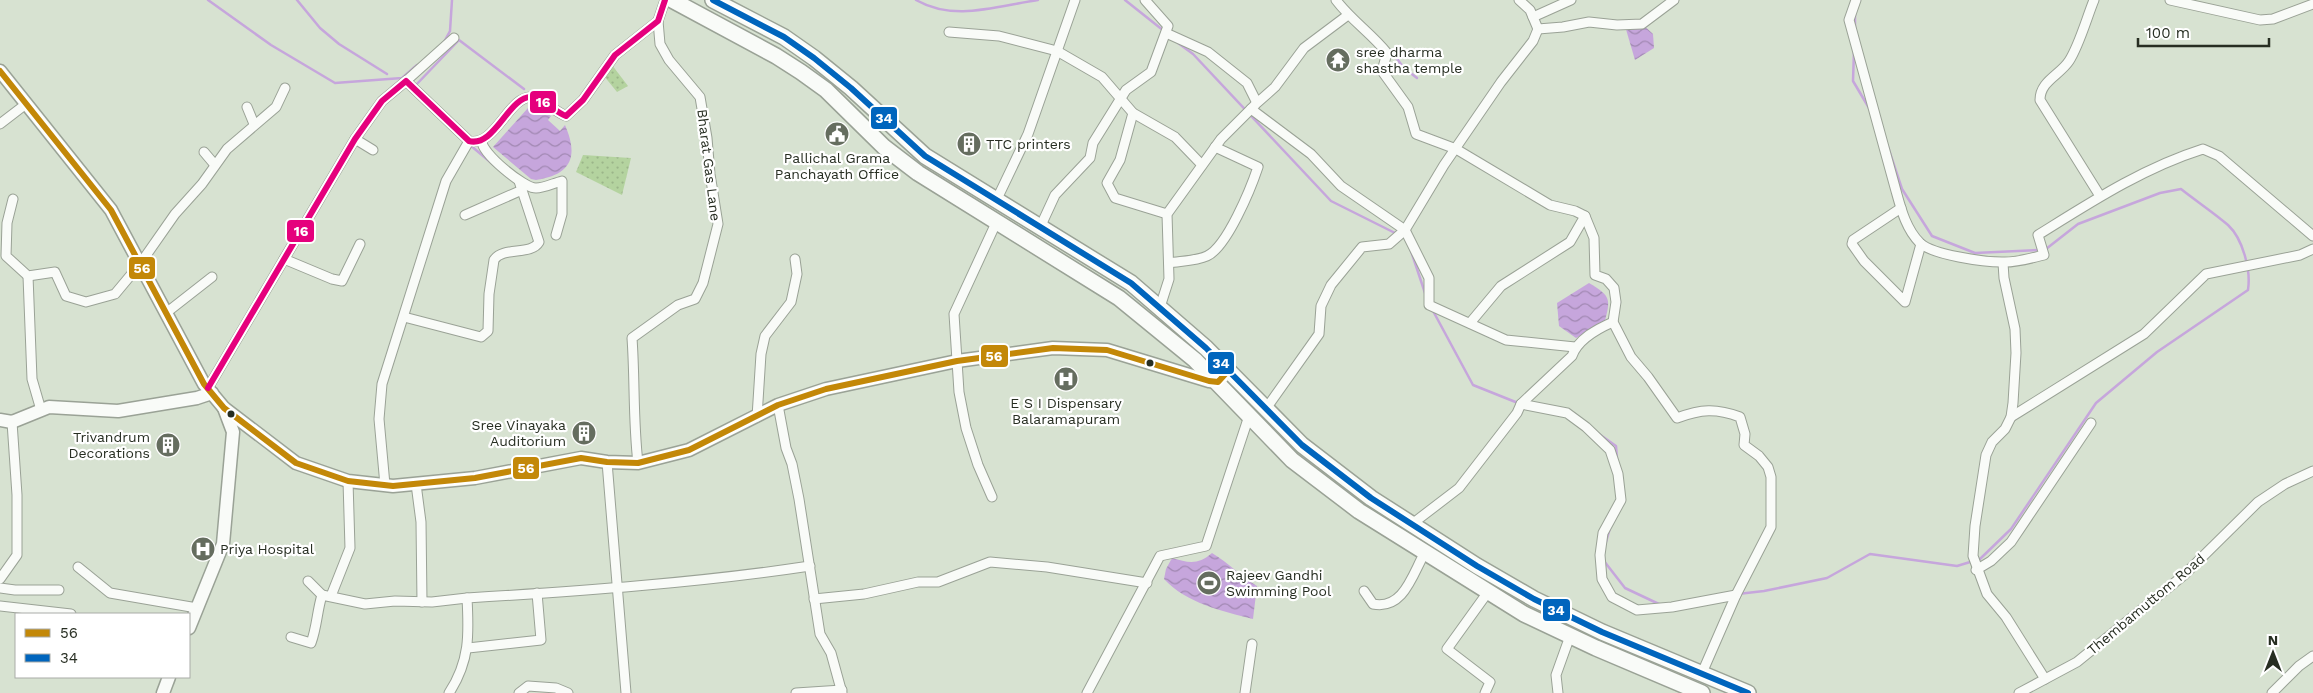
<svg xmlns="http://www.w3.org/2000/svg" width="2313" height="693" font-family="'Work Sans',sans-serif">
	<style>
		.grass { fill: url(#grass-dots) }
		.water { fill: url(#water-waves) }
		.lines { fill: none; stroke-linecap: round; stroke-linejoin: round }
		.stream { stroke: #c6a6dc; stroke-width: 2.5 }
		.street-casing { stroke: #9aa296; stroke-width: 11 }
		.secondary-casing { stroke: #9aa296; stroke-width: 15 }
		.primary-casing { stroke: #9aa296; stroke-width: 18 }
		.street { stroke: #f9fbf8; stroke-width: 9 }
		.secondary { stroke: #f9fbf8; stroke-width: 12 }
		.primary { stroke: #f9fbf8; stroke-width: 15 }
		.bus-1-casing { stroke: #fff; stroke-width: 10 }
		.bus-2-casing { stroke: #fff; stroke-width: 10 }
		.bus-3-casing { stroke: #fff; stroke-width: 10 }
		.bus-1 { stroke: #c38808; stroke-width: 6 }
		.bus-2 { stroke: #0065bd; stroke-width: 6 }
		.bus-3 { stroke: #e5007d; stroke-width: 6 }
		.bus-dot { fill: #272e22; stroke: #fff; stroke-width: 2 }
		.labels { text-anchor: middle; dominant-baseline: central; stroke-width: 4.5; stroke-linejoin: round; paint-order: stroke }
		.poi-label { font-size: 14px; fill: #272e22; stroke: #fff; text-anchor: start }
		.street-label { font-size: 14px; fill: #272e22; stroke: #fff }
		.line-badge { stroke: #fff; stroke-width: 2 }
		.badge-label { font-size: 14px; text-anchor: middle; font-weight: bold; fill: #fff }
	</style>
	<defs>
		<pattern id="grass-dots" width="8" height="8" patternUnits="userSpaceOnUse" patternTransform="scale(1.25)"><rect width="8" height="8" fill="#b4d39f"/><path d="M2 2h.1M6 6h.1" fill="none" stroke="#9bb589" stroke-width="1.8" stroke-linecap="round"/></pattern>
		<pattern id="water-waves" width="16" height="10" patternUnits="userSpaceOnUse" patternTransform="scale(1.25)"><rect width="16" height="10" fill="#c6a6dc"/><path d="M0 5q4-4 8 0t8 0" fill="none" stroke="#a188b2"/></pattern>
	</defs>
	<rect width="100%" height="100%" fill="#d7e2d1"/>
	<g class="grass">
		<path d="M612,65l16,21 -11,6 -13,-16z"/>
		<path d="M583,155l48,3 -9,37 -46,-23z"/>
	</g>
	<g class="water">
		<path d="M1640,22l13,12 1,14 -19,12 -10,-34z"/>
		<path d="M532,105l19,11 -3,4 12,11 5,-6c14,32 6,50 -29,55l-5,-1 -38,-32 35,-39z"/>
		<path d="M1589,283c22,13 22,16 15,41l-28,14 -17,-12 -2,-23z"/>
		<path d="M1212,553c17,10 28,23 45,33l-4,33c-31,-8 -67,-16 -89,-40l2,-10 6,-11c17,5 26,7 40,-5z"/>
	</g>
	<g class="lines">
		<g class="stream">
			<path d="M208,0l63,45 64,38 67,-5 15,-13"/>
			<path d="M297,0l23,28 19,16 48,30"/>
			<path d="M916,0c38,22 81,6 122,0"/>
			<path d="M1125,0l39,31"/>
			<path d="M1855,28v-14"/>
			<path d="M444,42l6,-11 2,-31"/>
			<path d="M1178,43l15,11 138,147 66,33"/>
			<path d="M1390,50l14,18 13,10"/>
			<path d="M1854,51l-1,30 16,27"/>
			<path d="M415,86l44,-46 65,49"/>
			<path d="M470,145l25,21"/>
			<path d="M1888,147l14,42 30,47 43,17 65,-3"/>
			<path d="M1411,251l14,42"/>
			<path d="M1432,309l41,76 45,18"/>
			<path d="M1599,434l17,12 1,13"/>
			<path d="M1606,542l4,-14"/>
			<path d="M1604,561l21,27 36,17"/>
			<path d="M1738,594l26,-3 63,-13 43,-24 87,12 23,-7 31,-30 85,-126 61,-51 91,-62c3,-20 -5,-51 -20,-65 -15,-13 -32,-24 -47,-36l-21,4 -82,31 -32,25"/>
		</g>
		<defs>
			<g id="street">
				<path d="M1336,0c15,20 36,34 51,53l-5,18 26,36 8,27 40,15 94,56 25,6 10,5 9,22 1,37 11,4 8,9 2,14 -3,20 18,35 17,20 29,41c24,-9 39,-10 63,-1l5,17 -1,11 15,11 9,11 3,10v50l-35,68 -34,78"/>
				<path d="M1856,0l-7,20 47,171c5,18 10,38 24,52 13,12 64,19 82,19 14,1 29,-4 42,-7l-6,-20c53,-33 105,-67 165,-86l16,7 94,80"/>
				<path d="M2094,0c-7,17 -15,46 -25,61 -9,14 -29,20 -29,39l60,96"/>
				<path d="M2170,0l90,20 13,-1 40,-15"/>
				<path d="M1533,17l38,-17"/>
				<path d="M1538,29l25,-2 26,-5 28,3 25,-1 32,-24"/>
				<path d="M949,32l50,4 58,15 45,26 31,36 42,24 27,28"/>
				<path d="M1166,33l42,19 39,31 10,20 18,-16 29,-39 44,-33"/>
				<path d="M406,81l48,-43"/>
				<path d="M247,107l7,17"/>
				<path d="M1251,109l60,45 30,32 64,44 24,48v27l77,35 69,7"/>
				<path d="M1133,113l-13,47 -13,23 8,15 52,16"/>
				<path d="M0,124l26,-20"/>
				<path d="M355,139l18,11"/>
				<path d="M482,141c-1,12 42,47 54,47 8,0 18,-5 26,-7v33l-6,21"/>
				<path d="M204,152l11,13"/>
				<path d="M13,199l-6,24 -1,33 22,20 27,-4 11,24 20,6 29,-8 25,-30 35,-50 27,-30 25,-35 49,-42 9,-19"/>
				<path d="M996,201l32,-67 47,-134"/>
				<path d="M1901,208l-48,32 -1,4 12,17 41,41 16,-58"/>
				<path d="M465,215l57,-25"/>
				<path d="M1043,228v-7l12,-26 35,-37 3,-15 33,-53 25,-18 17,-46 -23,-26"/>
				<path d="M284,259l48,20 10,2 18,-37"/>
				<path d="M1169,263c12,-2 27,-2 38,-7 20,-9 44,-68 51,-89l-43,-20"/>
				<path d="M2003,263l1,15 11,51 1,24 -3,50 -2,14 -6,12 -13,13 -6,13 -11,71 -2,30 14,38 19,23 39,62"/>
				<path d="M28,276l4,103 9,31"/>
				<path d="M1160,307l9,-28 -2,-65 54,-75 34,-34"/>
				<path d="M166,313l46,-36"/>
				<path d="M404,317l77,20 7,-6 1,-37 5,-34c9,-14 37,-4 45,-18l-20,-61"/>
				<path d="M1470,323l31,-37 69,-44 15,-26"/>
				<path d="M208,388l147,-249 27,-38 24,-20 63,60c26,7 40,-46 63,-44 8,1 24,15 34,19l17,-16 32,-45 43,-34 7,-21"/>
				<path d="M1521,404l46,9 19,14 24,23 8,24 3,26 -18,33 -3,22 2,24 10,18 25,13 35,-3 64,-12"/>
				<path d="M778,405l8,43 6,16 7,35 21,135 11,19 11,40"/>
				<path d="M1265,410l54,-76 2,-28 10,-21 31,-38 27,-3 16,-14 39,-65 57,-83 32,-41 5,-12 -8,-19 -11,-10"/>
				<path d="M757,417l4,-63 4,-18 26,-34 6,-28 -2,-15"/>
				<path d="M2011,417l133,-83 62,-60 94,-19 13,-6"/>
				<path d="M607,462l19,231"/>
				<path d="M638,463c-5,-42 -3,-83 -6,-125l46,-33 17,-6 8,-16 15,-59 -8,-50 -3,-36 -7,-41 -31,-37 -9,-16 -2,-23"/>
				<path d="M416,484l5,38 1,80"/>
				<path d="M385,485l-6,-66 3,-35 64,-203 23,-40"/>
				<path d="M992,497l-14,-32 -12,-37 -7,-36 -5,-78 42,-91"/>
				<path d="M1412,524l47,-36 58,-75 4,-9 51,-48c6,-17 25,-27 41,-34"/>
				<path d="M78,567l32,26 87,15"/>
				<path d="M1976,570l15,-9 20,-19 80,-119"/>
				<path d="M0,579l17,-24v-60l-5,-73"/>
				<path d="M308,581l14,14"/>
				<path d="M0,588l15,2h44"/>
				<path d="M1364,591l9,13c30,6 39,-28 51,-50"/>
				<path d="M331,596l19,-48 -2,-67"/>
				<path d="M814,599l50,-5 54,-12h20l52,-20 57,5 100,16"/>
				<path d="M0,606l71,8"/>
				<path d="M291,637l20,6c6,-16 6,-32 11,-48l43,9 30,-3 37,1 35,-4"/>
				<path d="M468,648l73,-8 -4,-47"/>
				<path d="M449,693c21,-32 20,-59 18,-95 114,-7 230,-15 343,-32"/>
				<path d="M519,693l9,-7 28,2 12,5"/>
				<path d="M796,693l46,-3"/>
				<path d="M1087,693l73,-137 46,-10 43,-130"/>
				<path d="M1245,693l7,-49"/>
				<path d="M1485,693l5,-11 -43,-33 41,-57"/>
				<path d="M1558,693l-2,-18 14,-39"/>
				<path d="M2019,693l58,-31 107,-87 74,-73 27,-18 28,-13"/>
				<path d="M2272,693l27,-27 14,-10"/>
			</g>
			<g id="secondary">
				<path d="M0,71l111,139 93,174 20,24 72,55 52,18 45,5 82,-8 106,-20 26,4 31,1 51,-13 89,-45 48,-16 131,-28 96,-13 54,2 102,31 9,1 10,-11"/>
				<path d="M0,420l12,2 37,-15 69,4 79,-13 15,-5"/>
				<path d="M189,628l34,-84 10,-112 -9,-24"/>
				<path d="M163,693l6,-16"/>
			</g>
			<g id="primary">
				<path d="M672,0l104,56 25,16 25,18 58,57 34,26 201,125 76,62 97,100 67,51 165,103 72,34 106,45"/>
				<path d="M713,0l71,37 30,21 37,30 74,68 206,127 75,65 96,97 69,53 106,68 57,33 68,33 146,61"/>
			</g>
		</defs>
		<use href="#street" class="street-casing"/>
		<use href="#secondary" class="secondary-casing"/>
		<use href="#primary" class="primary-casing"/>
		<use href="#street" class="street"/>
		<use href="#secondary" class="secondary"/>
		<use href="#primary" class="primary"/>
		<defs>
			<path id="bus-1" d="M0,71l111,139 93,174 20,24 72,55 52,18 45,5 82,-8 106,-20 26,4 31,1 51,-13 89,-45 48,-16 131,-28 96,-13 54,2 102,31 9,1 10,-11"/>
			<path id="bus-2" d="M713,0l71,37 30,21 37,30 74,68 206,127 75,65 96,97 69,53 106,68 57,33 68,33 146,61"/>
			<path id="bus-3" d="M208,388l147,-249 27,-38 24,-20 63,60c26,7 40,-46 63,-44 8,1 24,15 34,19l17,-16 32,-45 43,-34 7,-21"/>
		</defs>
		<use href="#bus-1" class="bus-1-casing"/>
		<use href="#bus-2" class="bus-2-casing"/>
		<use href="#bus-3" class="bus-3-casing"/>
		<use href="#bus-1" class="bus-1"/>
		<use href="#bus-2" class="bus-2"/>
		<use href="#bus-3" class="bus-3"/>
	</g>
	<defs>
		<symbol id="temple-disc" viewBox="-11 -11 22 22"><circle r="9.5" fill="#656d5f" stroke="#fff"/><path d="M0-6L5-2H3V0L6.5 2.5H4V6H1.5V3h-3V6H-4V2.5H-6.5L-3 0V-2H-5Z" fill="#fff"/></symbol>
		<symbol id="civic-disc" viewBox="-11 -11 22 22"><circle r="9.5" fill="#656d5f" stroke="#fff"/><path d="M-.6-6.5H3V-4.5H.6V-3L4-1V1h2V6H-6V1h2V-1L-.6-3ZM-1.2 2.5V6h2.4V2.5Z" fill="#fff"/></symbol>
		<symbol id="building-disc" viewBox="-11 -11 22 22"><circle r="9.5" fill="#656d5f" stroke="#fff"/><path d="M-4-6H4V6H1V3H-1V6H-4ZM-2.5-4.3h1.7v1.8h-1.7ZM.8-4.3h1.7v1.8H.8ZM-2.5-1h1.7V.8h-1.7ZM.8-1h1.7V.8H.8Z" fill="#fff"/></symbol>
		<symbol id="hospital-disc" viewBox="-11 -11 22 22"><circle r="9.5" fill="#656d5f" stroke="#fff"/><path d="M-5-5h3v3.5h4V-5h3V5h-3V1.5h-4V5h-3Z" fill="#fff"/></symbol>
		<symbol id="stadium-disc" viewBox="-11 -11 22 22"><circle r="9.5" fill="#656d5f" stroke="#fff"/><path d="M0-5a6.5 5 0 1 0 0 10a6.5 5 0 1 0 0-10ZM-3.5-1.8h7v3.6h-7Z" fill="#fff"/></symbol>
	</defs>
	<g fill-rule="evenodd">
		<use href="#temple-disc" x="1324" y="46" width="28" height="28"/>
		<use href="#civic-disc" x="823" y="120" width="28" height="28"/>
		<use href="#building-disc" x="955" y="130" width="28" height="28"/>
		<use href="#hospital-disc" x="1052" y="365" width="28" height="28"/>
		<use href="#building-disc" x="570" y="419" width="28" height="28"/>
		<use href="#building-disc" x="154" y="431" width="28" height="28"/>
		<use href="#hospital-disc" x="189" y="535" width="28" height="28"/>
		<use href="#stadium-disc" x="1195" y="569" width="28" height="28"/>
	</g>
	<g class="bus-dot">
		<circle cx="1150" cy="363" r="4.5"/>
		<circle cx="231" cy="414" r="4.5"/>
	</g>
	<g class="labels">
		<g class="poi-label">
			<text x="1356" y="52">sree dharma<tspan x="1356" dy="16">shastha temple</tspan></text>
			<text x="986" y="144">TTC printers</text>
			<text x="837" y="158" text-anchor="middle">Pallichal Grama<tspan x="837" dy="16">Panchayath Office</tspan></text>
			<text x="1066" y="403" text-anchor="middle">E S I Dispensary<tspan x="1066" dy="16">Balaramapuram</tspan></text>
			<text x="566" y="425" text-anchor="end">Sree Vinayaka<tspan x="566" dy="16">Auditorium</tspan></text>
			<text x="150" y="437" text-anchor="end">Trivandrum<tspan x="150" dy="16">Decorations</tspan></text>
			<text x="220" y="549">Priya Hospital</text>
			<text x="1226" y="575">Rajeev Gandhi<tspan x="1226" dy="16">Swimming Pool</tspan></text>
		</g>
		<g class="street-label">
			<text transform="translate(709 165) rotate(83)">Bharat Gas Lane</text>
			<text transform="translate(2146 604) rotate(-40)">Thembamuttom Road</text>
		</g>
	</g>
	<g class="line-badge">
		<rect x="529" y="90" width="28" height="24" rx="5" fill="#e5007d"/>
		<rect x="870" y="106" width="28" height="24" rx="5" fill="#0065bd"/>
		<rect x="286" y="219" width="29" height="24" rx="5" fill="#e5007d"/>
		<rect x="128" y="256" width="28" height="24" rx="5" fill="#c38808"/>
		<rect x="980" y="344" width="29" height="24" rx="5" fill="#c38808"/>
		<rect x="1207" y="351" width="28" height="24" rx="5" fill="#0065bd"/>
		<rect x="512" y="456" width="28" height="24" rx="5" fill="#c38808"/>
		<rect x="1542" y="598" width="29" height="24" rx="5" fill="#0065bd"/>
	</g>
	<g class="badge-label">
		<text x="543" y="107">16</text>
		<text x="884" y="123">34</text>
		<text x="301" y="236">16</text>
		<text x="142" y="273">56</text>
		<text x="994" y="361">56</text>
		<text x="1221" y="368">34</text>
		<text x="526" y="473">56</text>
		<text x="1556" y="615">34</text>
	</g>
	<rect x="15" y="613" width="175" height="65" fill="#ffffff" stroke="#a9aba7"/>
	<rect x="25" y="629" width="25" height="8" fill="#c38808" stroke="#a9aba7"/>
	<text x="60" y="638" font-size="15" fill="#272e22">56</text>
	<rect x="25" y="654" width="25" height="8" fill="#0065bd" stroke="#a9aba7"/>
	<text x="60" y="663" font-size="15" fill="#272e22">34</text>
	<g transform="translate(2273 653)" stroke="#ffffff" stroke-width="4" paint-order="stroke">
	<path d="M0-4L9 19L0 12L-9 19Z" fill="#272e22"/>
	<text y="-8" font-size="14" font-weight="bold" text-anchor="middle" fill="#272e22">N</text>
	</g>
	<path d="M2138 38v8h131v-8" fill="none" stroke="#272e22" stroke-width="2.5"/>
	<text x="2146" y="38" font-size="15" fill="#272e22" stroke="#ffffff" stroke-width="4" paint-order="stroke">100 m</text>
</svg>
